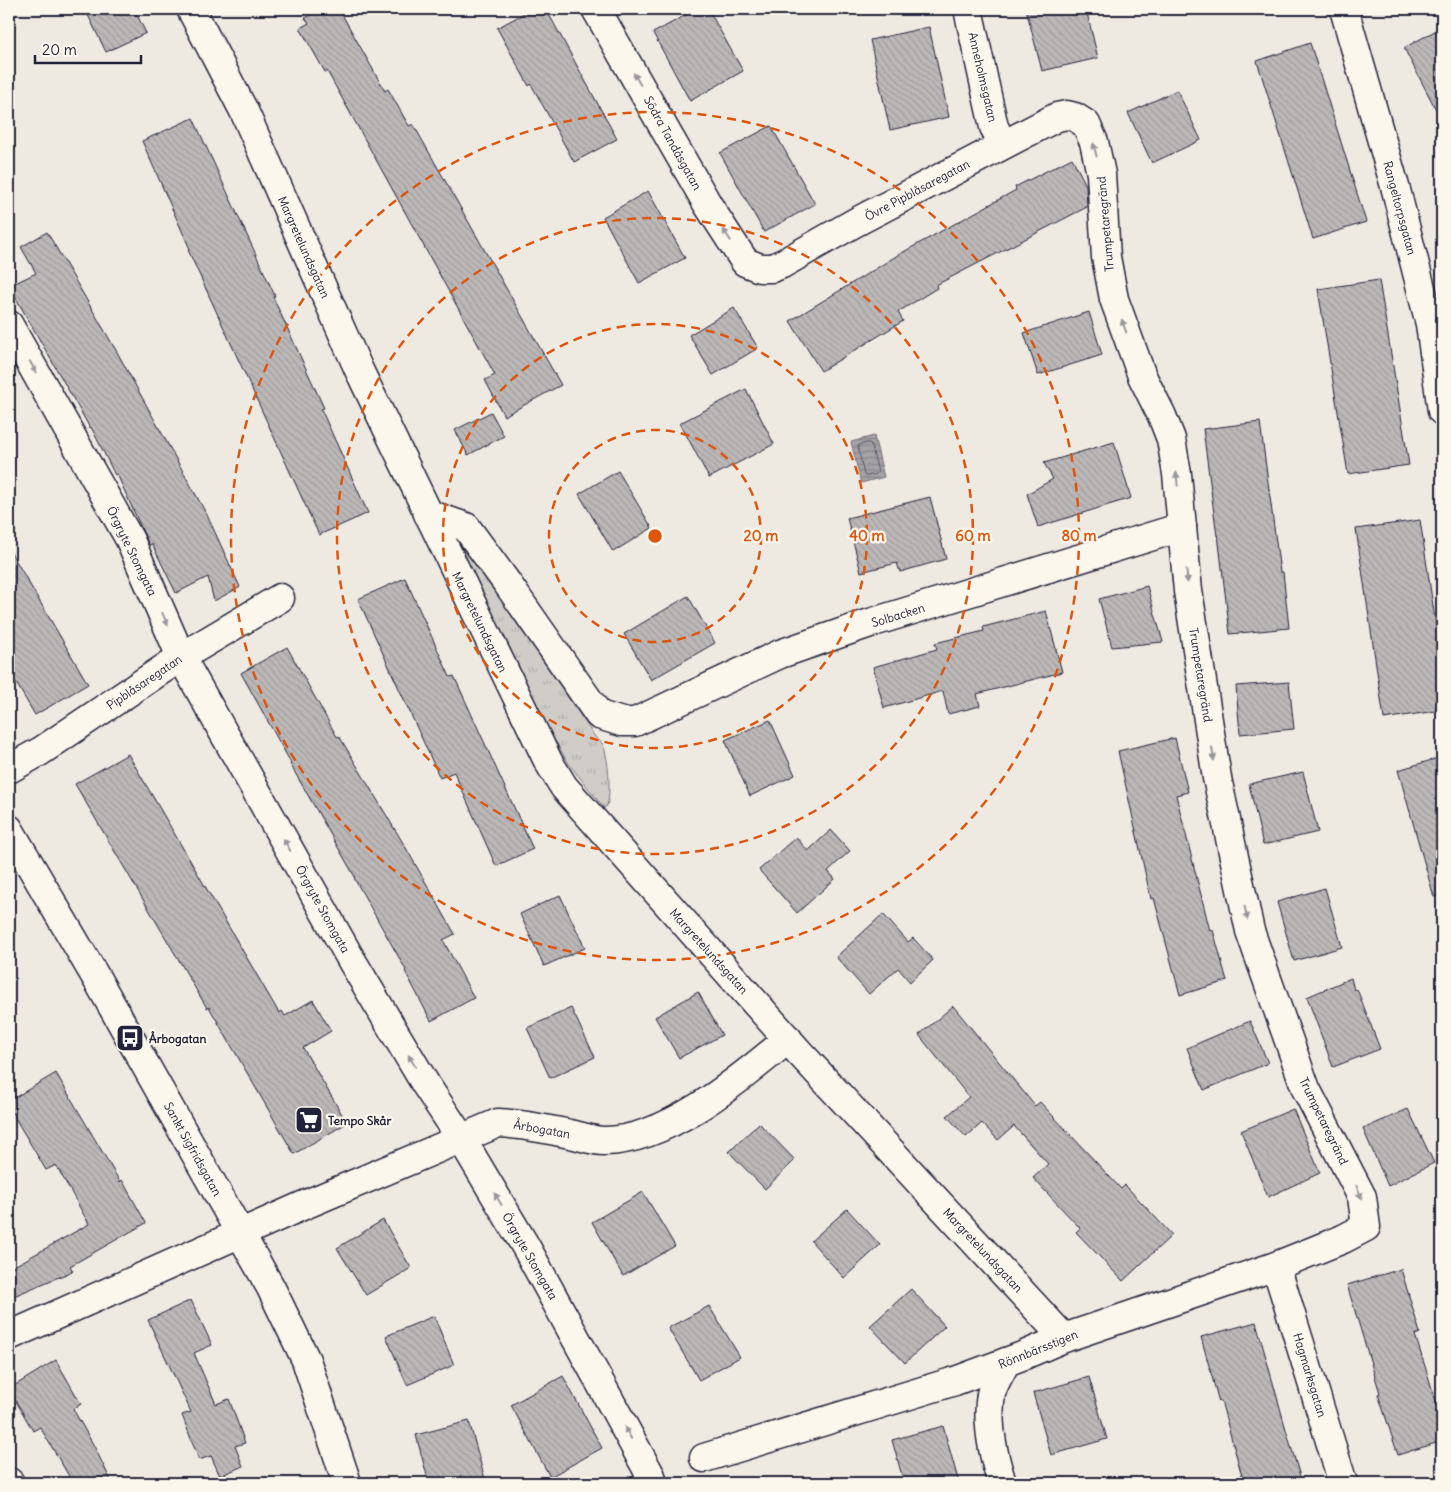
<svg xmlns="http://www.w3.org/2000/svg" width="1451" height="1492" font-family="Delius,sans-serif">
	<style>
		.grass { fill: url(#grass-tufts); stroke: #797882 }
		.water { fill: url(#water-rules); stroke: #716f7c }
		.lines { fill: none; stroke-linecap: round; stroke-linejoin: round }
		.shore { stroke: #575666; stroke-width: 1 }
		.building { fill: url(#building-back-hatch); stroke: #22223b }
		.minor-casing { stroke: #22223b; stroke-width: 31 }
		.minor { stroke: #fbf7ec; stroke-width: 28 }
		.oneway { fill: #99979c }
		.ring { fill: none; stroke: #de560e; stroke-width: 2.5; stroke-dasharray: 9 6 }
		.labels { text-anchor: middle; dominant-baseline: central; stroke-width: 4.5; stroke-linejoin: round; paint-order: stroke }
		.street-label { font-size: 12px; fill: #22223b; stroke: #fbf7ec }
		.poi-label { font-size: 12px; font-weight: bold; fill: #22223b; stroke: #fbf7ec; text-anchor: start }
		.centre { fill: #de560e; stroke: #fbf7ec; stroke-width: 2.5 }
		.ring-label { font-size: 15px; text-anchor: middle; font-weight: bold; fill: #de560e; stroke: #fbf7ec; stroke-width: 4.5; stroke-linejoin: round; paint-order: stroke }
	</style>
	<defs>
		<pattern id="grass-tufts" width="24" height="20" patternUnits="userSpaceOnUse" patternTransform="scale(1.25)"><rect width="24" height="20" fill="#d0cdc9"/><path d="M3 7l-1-3M5 7V3M7 7l1-3M15 17l-1-3M17 17v-4M19 17l1-3" fill="none" stroke="#b2b0ae"/></pattern>
		<pattern id="water-rules" width="6" height="5" patternUnits="userSpaceOnUse" patternTransform="scale(1.25)"><rect width="6" height="5" fill="#a6a3a7"/><path d="M0 2.5h6" fill="none" stroke="#878489"/></pattern>
		<pattern id="building-back-hatch" width="6" height="6" patternUnits="userSpaceOnUse" patternTransform="scale(1.25)"><rect width="6" height="6" fill="#bcb8b8"/><path d="M-1 5l2 2M0 0l6 6M5-1l2 2" fill="none" stroke="#a19e9f"/></pattern>
	</defs>
	<rect width="100%" height="100%" fill="#eeeae2"/>
	<filter id="ink" filterUnits="userSpaceOnUse"><feTurbulence type="fractalNoise" baseFrequency=".02" numOctaves="2"/><feDisplacementMap in="SourceGraphic" scale="10" xChannelSelector="R" yChannelSelector="G"/><feConvolveMatrix kernelMatrix="1 2 1 2 8 2 1 2 1" color-interpolation-filters="sRGB"/></filter>
	<g filter="url(#ink)">
		<path class="grass" d="M449,529l22,26 124,182c3,3 7,5 8,8 6,13 8,48 4,61l-3,2 -35,-44 -23,-38z"/>
		<path class="water" d="M874,436l10,41 -23,6 -10,-41z"/>
		<g class="lines">
			<path class="shore" d="M868,443l3,1 7,28 -2,2 -10,2 -2,-1 -6,-28 1,-2z"/>
		</g>
		<g class="building">
			<path d="M85,9h49l12,24 -40,19z"/>
			<path d="M323,9h16l46,82 3,-2 21,37 4,-2 148,261 -57,31 -19,-36 10,-5 -168,-304 -2,1 -25,-44 9,-5 -4,-5z"/>
			<path d="M532,9h14l71,130 -43,23 -43,-78 -2,2 -32,-58z"/>
			<path d="M697,9h11l35,62 -53,30 -37,-68z"/>
			<path d="M1026,9h60l12,49 -56,13z"/>
			<path d="M929,27l20,90 -59,13 -20,-90z"/>
			<path d="M1442,27v94l-38,-73z"/>
			<path d="M1310,43l56,179 -53,17 -56,-178z"/>
			<path d="M1177,90l24,50 -49,23 -24,-50z"/>
			<path d="M193,118l82,178 -2,1 51,111 -3,1 47,104 -49,22 -131,-285 2,-1 -48,-108z"/>
			<path d="M771,126l44,78 -51,28 -44,-79z"/>
			<path d="M1072,158l14,27 1,22 -151,78 1,3 -39,24 5,9 -82,50 -31,-50 108,-66 118,-65 -1,-3z"/>
			<path d="M648,191l37,67 -46,25 -36,-66z"/>
			<path d="M47,232l70,120 90,163 33,72 -26,14 -6,-24 -32,16 -24,-49 -3,1 -32,-71 -2,1 -24,-48 -1,1 -81,-142 27,-13 -15,-26z"/>
			<path d="M1379,280l30,185 -61,9 -30,-185z"/>
			<path d="M734,308l24,40 -45,27 -24,-40z"/>
			<path d="M1089,312l13,43 -64,20 -14,-42z"/>
			<path d="M746,389l28,55 -65,34 -29,-55z"/>
			<path d="M491,412l13,24 -36,19 -13,-25z"/>
			<path d="M1260,422l20,150h3l6,56 -59,6 -12,-99 -1,1 -14,-107z"/>
			<path d="M1114,442l17,56 -93,29 -11,-33 26,-15 -9,-16z"/>
			<path d="M618,471l34,57 -39,24 -34,-58z"/>
			<path d="M930,497l16,62 -46,13 -3,-9 -36,9 -14,-54z"/>
			<path d="M1420,520l22,145v45l-58,9 -28,-190z"/>
			<path d="M9,549l79,135 -53,31 -26,-44z"/>
			<path d="M405,578l45,99 4,-1 79,173 -37,17 -42,-94 -14,6 -82,-179z"/>
			<path d="M1147,586l16,56 -51,5 -13,-48z"/>
			<path d="M688,596l27,47 -64,37 -27,-46z"/>
			<path d="M1046,611l16,61 -85,22 3,12 -32,8 -5,-23 -59,17 -11,-41 64,-18 -2,-6 49,-12 -1,-4z"/>
			<path d="M287,647l50,90 2,-1 67,112 49,86 -12,6 31,58 -43,23 -26,-50 1,-1 -52,-92 1,-1 -65,-113 1,-1 -50,-90z"/>
			<path d="M1289,682l5,47 -54,5 -4,-48z"/>
			<path d="M770,720l25,55 -45,21 -25,-56z"/>
			<path d="M1175,738l13,54 -12,3 34,136 3,-1 14,51 -47,14 -26,-97 -3,1 -33,-148z"/>
			<path d="M128,754l151,259 3,-2 3,5 28,-16 18,31 -28,17 44,75 -53,31 -85,-147 -2,1 -132,-224z"/>
			<path d="M1442,757v139l-8,1 -36,-127z"/>
			<path d="M1303,772l15,60 -55,13 -14,-61z"/>
			<path d="M831,830l19,21 -22,20 7,8 -38,34 -38,-43 37,-33 12,14z"/>
			<path d="M1325,888l17,59 -48,14 -17,-59z"/>
			<path d="M560,895l25,53 -41,18 -24,-52z"/>
			<path d="M883,914l25,28 5,-4 20,22 -23,22 -12,-14 -29,26 -33,-37z"/>
			<path d="M1351,978l3,12 3,-1 23,60 -47,18 -26,-70z"/>
			<path d="M698,992l24,43 -43,23 -24,-41z"/>
			<path d="M953,1006l82,100 5,-4 81,87 4,-4 47,50 -49,46 -47,-49 4,-4 -47,-50 15,-14 -34,-38 -16,14 -16,-17 -16,14 -19,-21 22,-19 -50,-62z"/>
			<path d="M571,1008l24,49 -45,21 -23,-50z"/>
			<path d="M1250,1021l18,42 -64,27 -17,-42z"/>
			<path d="M56,1073l64,109 2,-2 24,43 -76,43 3,5 -64,27v-29l80,-45 -33,-59 -10,5 -37,-62v-7z"/>
			<path d="M1293,1109l27,64 -52,24 -27,-66z"/>
			<path d="M1408,1109l26,54 -46,23 -25,-57z"/>
			<path d="M759,1123l36,37 -30,29 -36,-37z"/>
			<path d="M643,1192l32,54 -52,30 -31,-54z"/>
			<path d="M847,1209l33,36 -36,33 -33,-37z"/>
			<path d="M383,1220l28,48 -45,27 -29,-47z"/>
			<path d="M1401,1269l19,64 -5,2 27,85v21l-44,14 -20,-61 2,-1 -33,-108z"/>
			<path d="M911,1289l34,37 -40,37 -35,-37z"/>
			<path d="M191,1300l21,45 -18,8 22,51 13,-5 16,44 -10,3 8,20 -23,10 -9,-20 -12,4 -17,-45 9,-3 -43,-92z"/>
			<path d="M709,1306l31,51 -41,23 -31,-52z"/>
			<path d="M434,1316l20,49 -47,20 -21,-49z"/>
			<path d="M1256,1322l31,111 15,50h-58l-23,-82 -2,1 -18,-65z"/>
			<path d="M56,1360l25,44 -8,5 21,37 18,37h-39l-33,-56 -7,4 -24,-42z"/>
			<path d="M563,1376l39,72 -52,29 -39,-72z"/>
			<path d="M1089,1377l18,62 -56,16 -18,-62z"/>
			<path d="M469,1421l17,62h-57l-13,-48z"/>
			<path d="M943,1426l16,57h-55l-12,-43z"/>
		</g>
		<g class="lines">
			<defs>
				<g id="minor">
					<path d="M191,9l53,102 115,259 189,391 16,26 234,264 266,287"/>
					<path d="M596,9l112,196 37,57 15,6h12l10,-4 74,-42 201,-105 10,-2 8,2 11,7 8,18 7,32 5,83 8,42 28,77 20,40 9,23 6,35 11,117 29,187 33,153 56,158 56,108 4,30 -23,12 -67,27 -212,72 -42,18 -67,25 -251,77"/>
					<path d="M968,9l26,118 9,17"/>
					<path d="M1344,9l52,181 34,134 12,87"/>
					<path d="M9,325l121,215 51,117 171,304 74,124 35,53 65,109 125,229 2,7"/>
					<path d="M428,514l38,13 41,56 92,132 23,7h13l145,-68 90,-31 312,-96"/>
					<path d="M9,769l32,-18 140,-94 99,-59"/>
					<path d="M9,829l89,152 173,307 35,72 41,123"/>
					<path d="M1276,1266l67,217"/>
					<path d="M9,1336l293,-130 196,-83c25,1 48,6 72,11 11,2 23,7 34,7 64,0 137,-63 184,-102"/>
					<path d="M9,1482l1,1"/>
					<path d="M1002,1483c-9,-28 -16,-59 -11,-89 2,-10 10,-22 15,-32"/>
				</g>
			</defs>
			<use href="#minor" class="minor-casing"/>
			<use href="#minor" class="minor"/>
		</g>
		<defs><path id="oneway-solid" d="M-6-.8H1V-3.2L6.5 0L1 3.2V.8H-6Z" transform="scale(1.25)"/></defs>
		<g class="oneway">
			<use href="#oneway-solid" transform="translate(637 79) rotate(-120)"/>
			<use href="#oneway-solid" transform="translate(1095 150) rotate(-104)"/>
			<use href="#oneway-solid" transform="translate(727 235) rotate(-123)"/>
			<use href="#oneway-solid" transform="translate(1124 326) rotate(-110)"/>
			<use href="#oneway-solid" transform="translate(33 367) rotate(61)"/>
			<use href="#oneway-solid" transform="translate(1177 479) rotate(-96)"/>
			<use href="#oneway-solid" transform="translate(1187 576) rotate(84)"/>
			<use href="#oneway-solid" transform="translate(165 619) rotate(66)"/>
			<use href="#oneway-solid" transform="translate(1213 754) rotate(81)"/>
			<use href="#oneway-solid" transform="translate(287 845) rotate(-119)"/>
			<use href="#oneway-solid" transform="translate(1246 913) rotate(78)"/>
			<use href="#oneway-solid" transform="translate(412 1061) rotate(-121)"/>
			<use href="#oneway-solid" transform="translate(1359 1192) rotate(67)"/>
			<use href="#oneway-solid" transform="translate(498 1199) rotate(-121)"/>
			<use href="#oneway-solid" transform="translate(628 1433) rotate(-119)"/>
		</g>
	</g>
	<g class="ring">
		<circle cx="655" cy="536" r="106"/>
		<circle cx="655" cy="536" r="212"/>
		<circle cx="655" cy="536" r="318"/>
		<circle cx="655" cy="536" r="424"/>
	</g>
	<defs>
		<symbol id="bus-square" viewBox="-11 -11 22 22"><rect x="-9" y="-9" width="18" height="18" rx="4" fill="#22223b" stroke="#fbf7ec"/><path d="M-5-6H5V4H4V6H2V4H-2V6H-4V4H-5ZM-3.5-4V0h7V-4ZM-3.5 1.2v1.5H-2V1.2ZM2 1.2v1.5H3.5V1.2Z" fill="#fff"/></symbol>
		<symbol id="supermarket-square" viewBox="-11 -11 22 22"><rect x="-9" y="-9" width="18" height="18" rx="4" fill="#22223b" stroke="#fbf7ec"/><path d="M-6-5.5h2.5l.6 2H6L4.5 2H-2.5L-4.4-4H-6ZM-1.5 3.2a1.3 1.3 0 1 0 .1 0ZM3 3.2a1.3 1.3 0 1 0 .1 0Z" fill="#fff"/></symbol>
	</defs>
	<g fill-rule="evenodd">
		<use href="#bus-square" x="114" y="1022" width="32" height="32"/>
		<use href="#supermarket-square" x="293" y="1104" width="32" height="32"/>
	</g>
	<g class="labels">
		<g class="street-label">
			<text transform="translate(983 77) rotate(77)">Anneholmsgatan</text>
			<text transform="translate(673 143) rotate(61)">Södra Tandåsgatan</text>
			<text transform="translate(917 190) rotate(-28)">Övre Pipblåsaregatan</text>
			<text transform="translate(1400 208) rotate(75)">Rangeltorpsgatan</text>
			<text transform="translate(1105 224) rotate(-95)">Trumpetaregränd</text>
			<text transform="translate(304 247) rotate(66)">Margretelundsgatan</text>
			<text transform="translate(132 551) rotate(64)">Örgryte Stomgata</text>
			<text transform="translate(898 615) rotate(-17)">Solbacken</text>
			<text transform="translate(480 622) rotate(64)">Margretelundsgatan</text>
			<text transform="translate(1201 675) rotate(81)">Trumpetaregränd</text>
			<text transform="translate(144 682) rotate(-34)">Pipblåsaregatan</text>
			<text transform="translate(323 909) rotate(61)">Örgryte Stomgata</text>
			<text transform="translate(709 951) rotate(48)">Margretelundsgatan</text>
			<text transform="translate(1324 1121) rotate(64)">Trumpetaregränd</text>
			<text transform="translate(542 1129) rotate(10)">Årbogatan</text>
			<text transform="translate(193 1149) rotate(61)">Sankt Sigfridsgatan</text>
			<text transform="translate(983 1250) rotate(47)">Margretelundsgatan</text>
			<text transform="translate(530 1256) rotate(60)">Örgryte Stomgata</text>
			<text transform="translate(1038 1349) rotate(-22)">Rönnbärsstigen</text>
			<text transform="translate(1310 1375) rotate(73)">Hagmarksgatan</text>
		</g>
		<g class="poi-label">
			<text x="149" y="1038">Årbogatan</text>
			<text x="328" y="1120">Tempo Skår</text>
		</g>
	</g>
	<circle cx="655" cy="536" r="8" class="centre"/>
	<g class="ring-label">
		<text x="761" y="541">20 m</text>
		<text x="867" y="541">40 m</text>
		<text x="973" y="541">60 m</text>
		<text x="1079" y="541">80 m</text>
	</g>
	<rect width="1451" height="1492" fill="none" stroke="#fbf7ec" stroke-width="30"/>
	<rect x="15" y="15" width="1421" height="1462" fill="none" stroke="#22223b" stroke-width="2" filter="url(#ink)"/>
	<path d="M35 55v8h106v-8" fill="none" stroke="#22223b" stroke-width="2.5"/>
	<text x="42" y="55" font-size="15" fill="#22223b" stroke="#fbf7ec" stroke-width="4" paint-order="stroke">20 m</text>
</svg>
